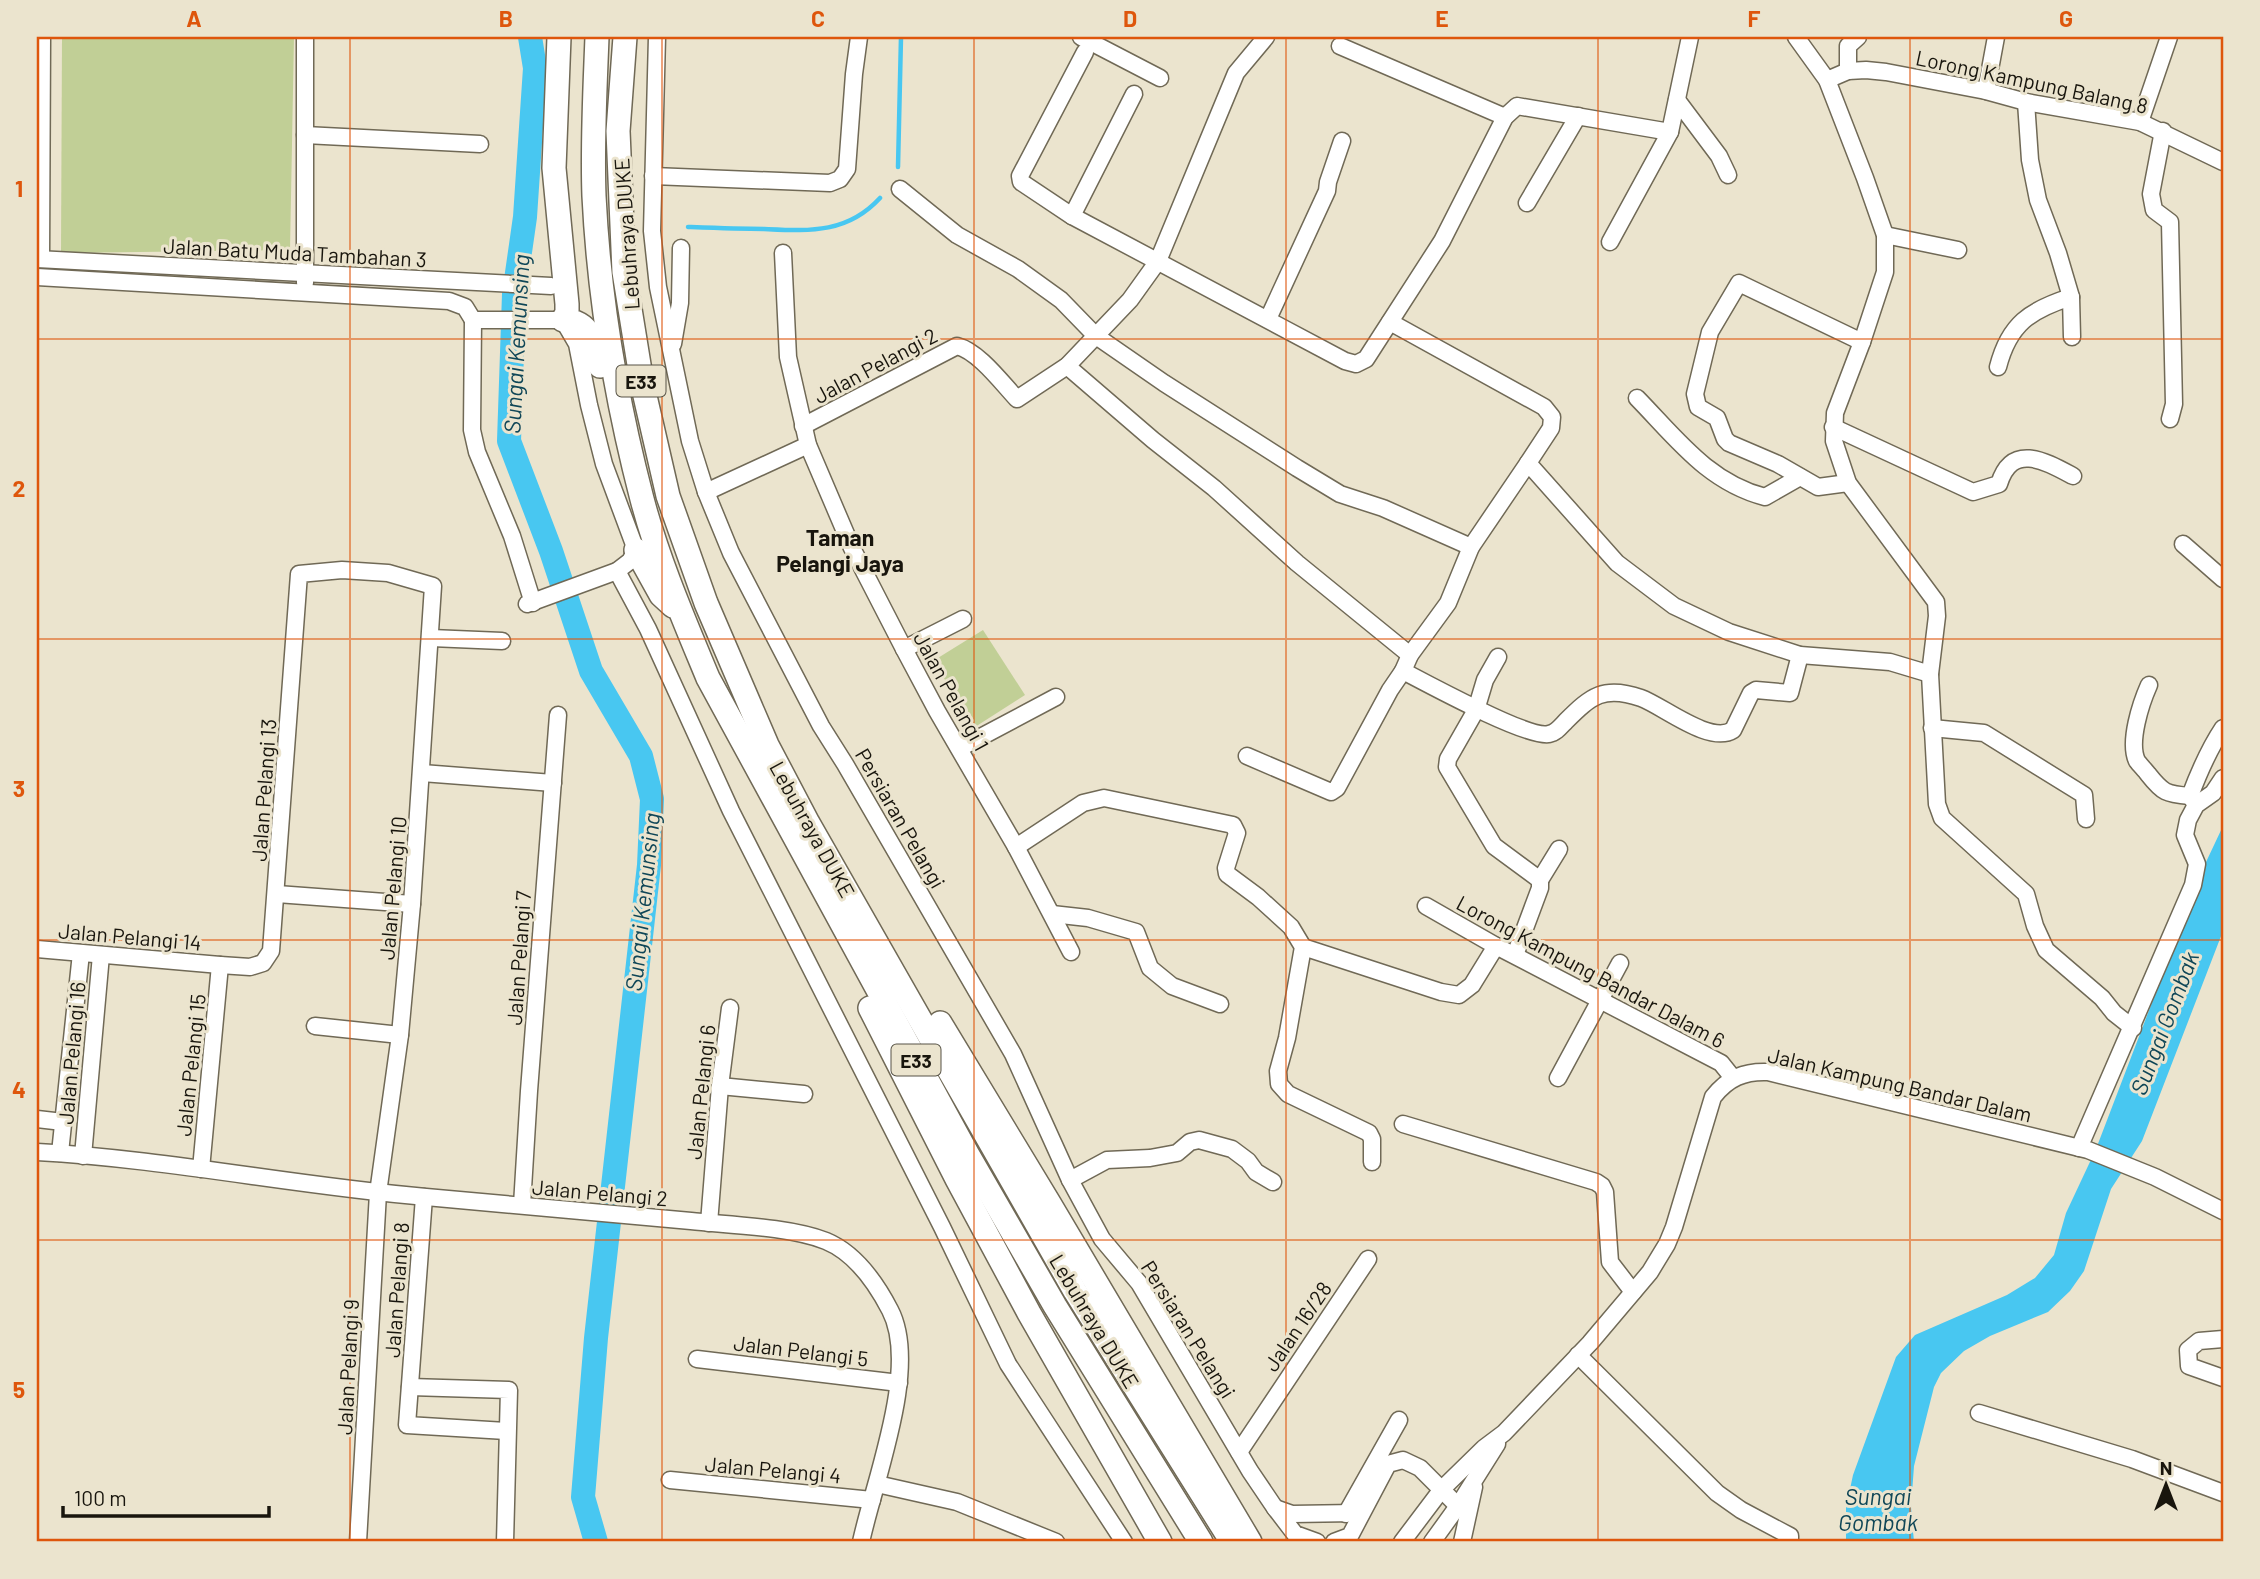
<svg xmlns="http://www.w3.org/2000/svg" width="2260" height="1579" font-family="Barlow,sans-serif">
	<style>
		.green { fill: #c1cf96 }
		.water { fill: #48c7f1 }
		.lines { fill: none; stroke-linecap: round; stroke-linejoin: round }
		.stream { stroke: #48c7f1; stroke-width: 4.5 }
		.river { stroke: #48c7f1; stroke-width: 24 }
		.minor-casing { stroke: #706956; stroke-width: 19 }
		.highway-casing { stroke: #706956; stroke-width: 26 }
		.minor { stroke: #fff; stroke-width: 16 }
		.highway { stroke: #fff; stroke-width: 23 }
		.grid { fill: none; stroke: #de560c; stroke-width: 2; stroke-opacity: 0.55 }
		.labels { text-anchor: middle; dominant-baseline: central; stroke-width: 6; stroke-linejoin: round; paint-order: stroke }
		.shield { fill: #ebe4ce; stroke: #575347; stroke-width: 2 }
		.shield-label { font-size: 19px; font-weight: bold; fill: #18150d }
		.street-label { font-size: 21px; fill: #18150d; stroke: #ebe4ce }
		.water-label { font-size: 23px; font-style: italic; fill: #0f4657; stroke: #ebe4ce }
		.neighbourhood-label { font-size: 23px; font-weight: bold; fill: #18150d; stroke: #ebe4ce }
		.neatline { fill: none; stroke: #de560c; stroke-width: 2.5 }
		.grid-label { font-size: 23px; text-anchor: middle; font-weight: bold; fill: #de560c }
	</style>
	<rect width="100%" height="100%" fill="#ebe4ce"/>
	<g class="green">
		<path d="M62,37h232l-4,213 -229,3z"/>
		<path d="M983,630l42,65 -50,32 -42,-66z"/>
	</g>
	<path class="water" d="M2223,826v105l-81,210 -31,48 -27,82 -14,20 -22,21 -58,24 -26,15 -23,22 -7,14 -20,79 -3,41 3,35h-68v-34l7,-33 43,-118 19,-22 92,-40 28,-17 19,-23 12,-42 30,-64 78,-204 16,-49z"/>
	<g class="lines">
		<g class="stream">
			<path d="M898,167l3,-130"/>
			<path d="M688,227c26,1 51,2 76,2 45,2 83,5 116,-31"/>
		</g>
		<path class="river" d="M530,37l5,31 -10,149 -11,77 -5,147 42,110 40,120 50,85 11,43 -3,66 -53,473 -13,159 13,45"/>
		<defs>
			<g id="minor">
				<path d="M657,37l-5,194 6,56 32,154 16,51 25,61 90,173 24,38 168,290 57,126 32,59 37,44 111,188 25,37 20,26 22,8"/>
				<path d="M1081,37l79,41"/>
				<path d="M1796,37l31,43 38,98 20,57v37l-23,70 -27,71 -1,28 14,42 88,119 1,14 -7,58 7,130 5,14 84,76 9,32 11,24 56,48 12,15 19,15"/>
				<path d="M1340,46l165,71"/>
				<path d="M1085,52l-65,124 1,6 51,34 273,145 11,3 10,-5 76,-118 63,-124 12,-11 153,26"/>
				<path d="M1848,71v-25l10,-9"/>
				<path d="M1827,80l21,-9 18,-1 20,2 100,19 40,11 114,20 83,40"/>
				<path d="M1986,91l10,-54"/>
				<path d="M1677,100l42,56 9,19"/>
				<path d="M2026,102l4,58 8,40 20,53 13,44 1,40"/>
				<path d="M2140,122l29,-85"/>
				<path d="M2163,131l-12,63 3,16 16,12 4,182 -4,15"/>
				<path d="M305,135l175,9"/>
				<path d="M653,176l177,7 10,-4 7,-10 7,-95 5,-37"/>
				<path d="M900,189l57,46 61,34 43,31 35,36 68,47 133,85 43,26 43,14 88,39"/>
				<path d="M1527,203l51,-87"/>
				<path d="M1072,216l62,-122"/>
				<path d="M1885,235l73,15"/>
				<path d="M1610,242l60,-110 20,-95"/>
				<path d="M783,253l5,104 20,88 44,103 52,101 33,62 79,136 55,105"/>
				<path d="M37,259l514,27"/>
				<path d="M41,259l1,-222"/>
				<path d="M37,277l412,24 16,6 8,13h90l14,24 12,61 15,59 32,86 -6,11 -13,10 -90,33"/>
				<path d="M305,283v-246"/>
				<path d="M1268,319l59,-128 1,-9 14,-41"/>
				<path d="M473,320l-1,110 5,22 35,84 21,67"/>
				<path d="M1390,322l154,85 8,10 -1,11 -23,35"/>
				<path d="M673,344l7,-41 1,-55"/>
				<path d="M1067,366l86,74 61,48 83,75 113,92"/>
				<path d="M1998,367c11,-43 32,-57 73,-70"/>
				<path d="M1637,398c40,41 71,84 128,99l35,-20"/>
				<path d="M803,426l154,-80c21,5 45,37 60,53l50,-33 63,-66 28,-39 78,-188 30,-36"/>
				<path d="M1833,427l140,65 26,-8c13,-42 46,-23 74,-8"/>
				<path d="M1848,483l-30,4 -40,-23 -49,-21 -4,-4 -8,-21 -19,-11 -3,-13 15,-62 29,-49 123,59"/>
				<path d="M706,492l102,-47"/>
				<path d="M2183,544l40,35"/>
				<path d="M617,571l31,58 83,182 211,416 66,137 116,178"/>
				<path d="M431,638l71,3"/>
				<path d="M904,649l59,-30"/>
				<path d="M1498,657l-13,23 -9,30 -28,49 -1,8 47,79 46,34v8l-25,67"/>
				<path d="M1403,671c23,12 126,68 146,63 7,-1 12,-8 17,-13 25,-25 38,-36 75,-23 22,8 69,47 92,32l18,-37 5,-3 34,3 10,-38"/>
				<path d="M2149,685c-8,18 -21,57 -12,76 3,4 8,9 11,13 15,19 18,20 42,22"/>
				<path d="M1932,728l52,5 100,62 2,24"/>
				<path d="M960,748l96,-51"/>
				<path d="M1247,756l84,36 6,-4 53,-98 13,-19 7,-16 38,-52 23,-56 57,-84 89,100 57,43 55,26 71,23 90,7 40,12"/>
				<path d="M422,773l131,10"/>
				<path d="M2195,803l-5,-7c9,-24 19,-47 33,-68"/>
				<path d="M1016,847l67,-44 21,-5 129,27 4,8 -11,35 1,6 31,23 33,30 12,20 -16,91 -9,33 1,13 9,10 81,39 3,6v23"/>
				<path d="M1540,880l19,-31"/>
				<path d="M277,894l135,10"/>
				<path d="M1426,906l70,40 225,117 12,15"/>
				<path d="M1052,914l36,4 48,14 14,36 22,18 48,18"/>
				<path d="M1303,947l138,45 18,3 13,-10 24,-39"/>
				<path d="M37,949l183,16 30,2 13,-4 8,-12 28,-377 43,-4 46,3 45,13 -21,318 -12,131 -22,158 -20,349"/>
				<path d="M315,1026l85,9"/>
				<path d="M1558,1078l62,-115"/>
				<path d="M720,1086l84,8"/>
				<path d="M37,1119l26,3"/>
				<path d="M1403,1124l193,58 6,4 3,6 5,70 23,30"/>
				<path d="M2079,1148l114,-263 4,-21 -12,-29 3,-15 8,-15 17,-12 10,-15"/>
				<path d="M37,1152c130,7 259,34 389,45 88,8 177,16 265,24 39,4 100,6 135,20 29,12 50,42 64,69 30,57 -16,171 -29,232"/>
				<path d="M60,1153l21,-200"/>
				<path d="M83,1156l18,-201"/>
				<path d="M201,1169l19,-204"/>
				<path d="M1070,1180l37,-20 43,-2 27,-5 13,-11 9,-2 33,9 16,12 8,11 17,10"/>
				<path d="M424,1197l-17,228 99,6"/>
				<path d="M522,1205l7,-114 29,-376"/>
				<path d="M709,1223l11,-137 10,-78"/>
				<path d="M2223,1339l-24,2 -11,9 1,16 34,12"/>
				<path d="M1578,1355l139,138 24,17 49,26v6"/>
				<path d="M697,1359l202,24"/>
				<path d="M410,1387l99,3 -4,152"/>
				<path d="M1979,1413l153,46 91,34"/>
				<path d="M1239,1452l129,-193"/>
				<path d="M670,1480l202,20"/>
				<path d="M877,1484l80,18 99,40"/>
				<path d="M1275,1508l17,6 63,-1"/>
				<path d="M1346,1514l53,-94"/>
				<path d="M1334,1542l16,-6 38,-72 15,-4 17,8 38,38"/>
				<path d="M1402,1542l40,-53 42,-41 20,-15 86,-90 60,-71 17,-28 7,-17 39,-130c15,-19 31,-26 55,-25l320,78 67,27 68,34"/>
				<path d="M1432,1542l26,-36 39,-62"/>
				<path d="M1462,1542l12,-55"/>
			</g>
			<g id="highway">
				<path d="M559,37l-5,131 13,136v9l-4,7c27,1 32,23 37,46"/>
				<path d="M597,37c-2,53 -5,106 -3,159 5,102 22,203 48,303 16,61 42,121 66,179l260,477 87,151 146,236"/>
				<path d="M625,37l-7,94 6,141 18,111 26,113 38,107 61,142 41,78 267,468 157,251"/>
				<path d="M636,550l25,45 12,11"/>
				<path d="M870,1008l87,171 72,134 131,229"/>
				<path d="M940,1023l109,180 201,339"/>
			</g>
		</defs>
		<use href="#minor" class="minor-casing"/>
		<use href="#highway" class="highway-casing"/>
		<use href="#minor" class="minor"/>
		<use href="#highway" class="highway"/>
	</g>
	<path class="grid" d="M350,37v1505M662,37v1505M974,37v1505M1286,37v1505M1598,37v1505M1910,37v1505M37,339h2186M37,639h2186M37,940h2186M37,1240h2186"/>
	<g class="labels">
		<g class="shield">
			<rect x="616.5" y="365.5" width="49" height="31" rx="5"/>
			<rect x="891.5" y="1044.5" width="49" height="31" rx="5"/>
		</g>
		<g class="shield-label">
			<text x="641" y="381">E33</text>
			<text x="916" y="1060">E33</text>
		</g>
		<g class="street-label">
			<text transform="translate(2032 81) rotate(12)">Lorong Kampung Balang 8</text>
			<text transform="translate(626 234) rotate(-94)">Lebuhraya DUKE</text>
			<text transform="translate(295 252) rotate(3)">Jalan Batu Muda Tambahan 3</text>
			<text transform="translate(875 365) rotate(-28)">Jalan Pelangi 2</text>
			<text transform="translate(952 691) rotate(61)">Jalan Pelangi 1</text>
			<text transform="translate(263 790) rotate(-86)">Jalan Pelangi 13</text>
			<text transform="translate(901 818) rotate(60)">Persiaran Pelangi</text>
			<text transform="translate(813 829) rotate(61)">Lebuhraya DUKE</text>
			<text transform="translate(392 888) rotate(-85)">Jalan Pelangi 10</text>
			<text transform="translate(130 936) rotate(5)">Jalan Pelangi 14</text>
			<text transform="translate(518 958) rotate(-86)">Jalan Pelangi 7</text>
			<text transform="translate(1591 971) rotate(28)">Lorong Kampung Bandar Dalam 6</text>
			<text transform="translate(71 1053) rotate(-85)">Jalan Pelangi 16</text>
			<text transform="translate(190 1065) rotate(-84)">Jalan Pelangi 15</text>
			<text transform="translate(1900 1084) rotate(13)">Jalan Kampung Bandar Dalam</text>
			<text transform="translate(700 1092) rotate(-84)">Jalan Pelangi 6</text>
			<text transform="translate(600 1192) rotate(5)">Jalan Pelangi 2</text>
			<text transform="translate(396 1290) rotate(-86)">Jalan Pelangi 8</text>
			<text transform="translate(1095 1321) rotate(59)">Lebuhraya DUKE</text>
			<text transform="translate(1297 1326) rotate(-56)">Jalan 16/28</text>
			<text transform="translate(1189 1329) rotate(58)">Persiaran Pelangi</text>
			<text transform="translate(801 1350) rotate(7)">Jalan Pelangi 5</text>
			<text transform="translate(347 1367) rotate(-87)">Jalan Pelangi 9</text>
			<text transform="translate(773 1469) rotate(5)">Jalan Pelangi 4</text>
		</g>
		<g class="water-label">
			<text transform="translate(516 344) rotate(-87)">Sungai Kemunsing</text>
			<text transform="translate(642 902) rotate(-84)">Sungai Kemunsing</text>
			<text transform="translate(2164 1023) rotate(-69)">Sungai Gombak</text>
			<text x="1878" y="1496">Sungai<tspan x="1878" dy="26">Gombak</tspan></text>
		</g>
		<g class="neighbourhood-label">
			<text x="840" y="537">Taman<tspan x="840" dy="26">Pelangi Jaya</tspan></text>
		</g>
	</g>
	<rect width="2260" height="1579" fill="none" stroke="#ebe4ce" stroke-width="77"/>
	<g transform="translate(2166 1485)" stroke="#ebe4ce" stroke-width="5" paint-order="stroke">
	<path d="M0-5L12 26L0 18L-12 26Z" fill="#18150d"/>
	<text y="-10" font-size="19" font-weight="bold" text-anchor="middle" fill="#18150d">N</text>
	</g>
	<path d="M63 1506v10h206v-10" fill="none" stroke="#18150d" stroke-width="3.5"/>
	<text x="74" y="1506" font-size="21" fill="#18150d" stroke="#ebe4ce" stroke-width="5" paint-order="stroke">100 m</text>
	<rect x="38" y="38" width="2184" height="1502" class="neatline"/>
	<g class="grid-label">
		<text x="194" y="27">A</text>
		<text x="506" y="27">B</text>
		<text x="818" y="27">C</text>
		<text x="1130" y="27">D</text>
		<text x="1442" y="27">E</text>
		<text x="1754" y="27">F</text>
		<text x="2066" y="27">G</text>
		<text x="19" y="197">1</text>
		<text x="19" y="497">2</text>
		<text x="19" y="797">3</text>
		<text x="19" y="1098">4</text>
		<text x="19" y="1398">5</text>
	</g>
</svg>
